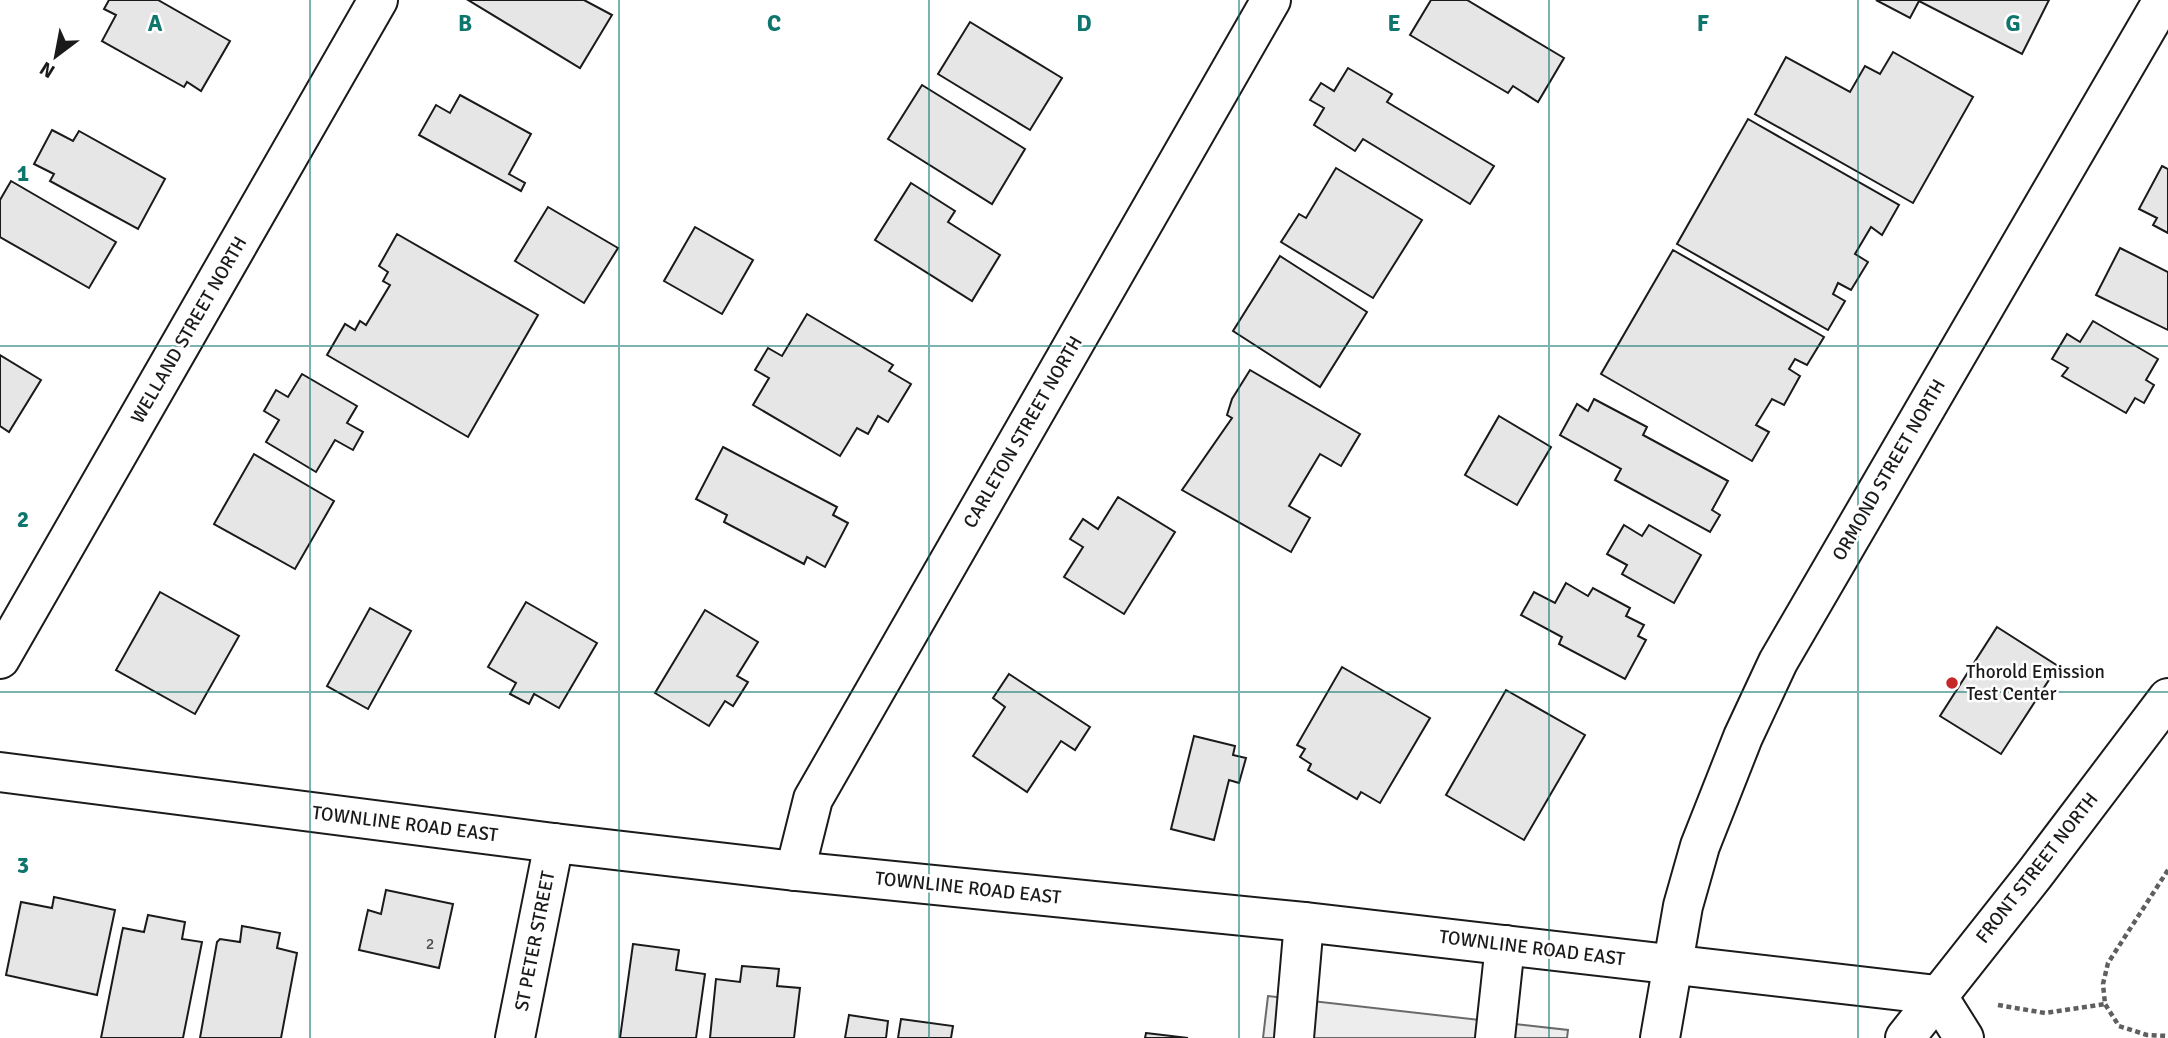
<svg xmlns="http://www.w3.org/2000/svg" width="2168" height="1038" font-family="Signika,sans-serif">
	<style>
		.parking { fill: #ededed; stroke: #6a6a6a; stroke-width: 2 }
		.building { fill: #e6e6e6; stroke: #1a1a1a; stroke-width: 2 }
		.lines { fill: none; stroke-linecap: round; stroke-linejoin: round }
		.minor-casing { stroke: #1a1a1a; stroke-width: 42 }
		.major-casing { stroke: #1a1a1a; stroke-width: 42 }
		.path { stroke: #5f5f5f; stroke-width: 4.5; stroke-dasharray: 5 3.5; stroke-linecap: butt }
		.minor { stroke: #fff; stroke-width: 38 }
		.major { stroke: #fff; stroke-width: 38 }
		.grid { fill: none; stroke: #0f766e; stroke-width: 2; stroke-opacity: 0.55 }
		.poi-dot { fill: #c62828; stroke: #fff; stroke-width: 2.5 }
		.labels { text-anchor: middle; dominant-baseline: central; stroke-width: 5; stroke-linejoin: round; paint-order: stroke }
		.number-label { font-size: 16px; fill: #4d4d4d }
		.street-label { font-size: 19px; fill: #1a1a1a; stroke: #fff }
		.poi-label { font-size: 19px; fill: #1a1a1a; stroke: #fff; text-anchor: start }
		.grid-label { font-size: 23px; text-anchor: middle; font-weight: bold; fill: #0f766e; stroke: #fff; stroke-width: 5; stroke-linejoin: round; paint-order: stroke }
	</style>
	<rect width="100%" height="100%" fill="#fff"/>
	<path class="parking" d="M1268,996l300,34 -1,8h-304z"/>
	<g class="building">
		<path d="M109,0h49l72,41 -29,50 -14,-9 -3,5 -82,-46 14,-26 -12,-6z"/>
		<path d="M468,0h116l28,15 -32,53z"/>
		<path d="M1431,0h36l97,58 -26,44 -25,-16 -5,7 -98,-58z"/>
		<path d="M1876,0h173l-27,54 -103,-53 -9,17z"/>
		<path d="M970,22l92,56 -32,52 -92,-56z"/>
		<path d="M1893,52l80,45 -60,106 -158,-89 31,-57 64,35 15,-26 15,8z"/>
		<path d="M1348,68l44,26 -5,8 107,64 -24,38 -107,-65 -8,12 -41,-26 10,-17 -14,-8 11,-17 13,8z"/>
		<path d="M922,85l103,64 -33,55 -104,-65z"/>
		<path d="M460,95l71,39 -22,40 16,9 -4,8 -102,-56 17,-30 14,8z"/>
		<path d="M1748,119l151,86 -17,30 -11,-8 -16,27 13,8 -17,28 -13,-7 -5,11 12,7 -17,29 -151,-86z"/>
		<path d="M52,130l21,11 6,-10 86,48 -27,50 -88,-48 4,-7 -20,-10z"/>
		<path d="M2162,166l6,3v64l-15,-8 4,-7 -18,-9z"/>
		<path d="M1336,168l86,52 -49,78 -92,-56 18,-28 7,4z"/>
		<path d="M11,181l105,61 -27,46 -89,-51v-37z"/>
		<path d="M911,183l44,28 -7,11 52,33 -28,46 -97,-61z"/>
		<path d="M548,207l70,41 -34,55 -69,-42z"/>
		<path d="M695,227l58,33 -31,54 -58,-33z"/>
		<path d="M397,234l141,81 -70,122 -141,-82 18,-31 10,6 5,-9 6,4 24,-40 -7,-4 5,-9 -9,-6z"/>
		<path d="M2120,248l48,24v58l-72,-35z"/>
		<path d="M1673,250l151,87 -17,28 -12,-6 -6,10 11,7 -16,29 -12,-6 -16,26 13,7 -17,29 -151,-87z"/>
		<path d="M1280,256l87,56 -47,75 -87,-56z"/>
		<path d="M807,314l86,51 -4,6 22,13 -23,38 -10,-6 -10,18 -11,-6 -17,28 -87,-51 16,-27 -14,-8 13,-22 14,8z"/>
		<path d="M2093,321l65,38 -12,21 8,5 -10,18 -9,-5 -9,15 -64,-37 6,-8 -16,-9 15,-25 13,8z"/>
		<path d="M0,355l41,25 -32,52 -9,-6z"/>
		<path d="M1250,370l110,64 -19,32 -21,-12 -31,52 21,12 -19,34 -109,-62 50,-72 -5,-3 5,-16z"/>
		<path d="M302,374l55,32 -10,17 16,9 -10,18 -18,-10 -19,32 -50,-30 13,-22 -15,-9 12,-21 12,7z"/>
		<path d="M1594,399l53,28 -4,8 85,46 -16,29 8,5 -10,17 -95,-52 6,-11 -61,-34 17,-31 11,7z"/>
		<path d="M1499,416l52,31 -34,58 -52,-30z"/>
		<path d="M723,447l114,60 -4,8 15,8 -23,44 -18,-10 -3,7 -80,-42 3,-7 -31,-16z"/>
		<path d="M254,454l80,47 -39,68 -81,-45z"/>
		<path d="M1118,497l57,35 -51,82 -60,-37 19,-30 -13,-8 13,-20 15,10z"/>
		<path d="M1624,525l18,11 7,-11 52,30 -27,48 -52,-29 5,-9 -20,-11z"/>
		<path d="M1566,583l22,13 5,-8 37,20 -4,8 18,9 -6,11 8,4 -21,39 -66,-35 3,-7 -41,-22 13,-23 21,11z"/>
		<path d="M160,592l79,44 -44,78 -79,-44z"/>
		<path d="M526,602l71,41 -38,65 -25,-14 -5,10 -19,-10 6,-11 -28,-16z"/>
		<path d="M370,608l41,23 -43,78 -41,-23z"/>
		<path d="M705,610l53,32 -21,34 11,6 -15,24 -8,-5 -16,25 -54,-33z"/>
		<path d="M1997,627l61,39 -57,88 -61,-38z"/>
		<path d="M1342,667l88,51 -50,85 -19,-11 -4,7 -49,-29 3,-6 -11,-7 5,-8 -8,-4z"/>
		<path d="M1009,674l81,53 -15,23 -14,-9 -34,51 -54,-36 32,-49 -12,-9z"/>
		<path d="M1506,690l79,45 -61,105 -78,-45z"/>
		<path d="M1194,736l41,10 -2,9 13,3 -7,25 -10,-3 -15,60 -43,-11z"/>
		<path d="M386,890l67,14 -14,64 -80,-18 9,-40 13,4z"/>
		<path d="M54,897l61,13 -18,85 -91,-20 15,-73 31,6z"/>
		<path d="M148,915l37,7 -3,17 20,3 -19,96h-82l21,-106 1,-4 21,4z"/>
		<path d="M242,926l38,7 -3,15 20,5 -16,85h-81l17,-96 3,-3 20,3z"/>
		<path d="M633,944l46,6 -3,20 29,4 -9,64h-76z"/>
		<path d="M742,966l37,3 -2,17 23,2 -6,50h-84l6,-59 24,3z"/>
		<path d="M849,1015l39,6 -2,17h-41z"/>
		<path d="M901,1019l52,7 -2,12h-53z"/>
		<path d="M1146,1033l42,5h-43z"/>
	</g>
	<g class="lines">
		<defs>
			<g id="minor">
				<path d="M0,659l378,-659"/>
				<path d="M0,772l554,71 241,28 509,51 633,73"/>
				<path d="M795,871l18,-72 458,-799"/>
				<path d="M1937,995l27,43"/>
				<path d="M515,1038l39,-195"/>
				<path d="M1294,1038l10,-116"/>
				<path d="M1495,1038l10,-93"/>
				<path d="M1905,1038l129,-163 134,-177"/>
			</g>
			<path id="major" d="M1660,1038l23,-132 17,-60 43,-109 35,-75 385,-662"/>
		</defs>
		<use href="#minor" class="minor-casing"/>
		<use href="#major" class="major-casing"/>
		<g class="path">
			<path d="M2168,870l-60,93 -5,21 2,20 14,22 28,9 21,1"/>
			<path d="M1998,1005l47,8 60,-9"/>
		</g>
		<use href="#minor" class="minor"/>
		<use href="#major" class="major"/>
	</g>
	<path class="grid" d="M310,0v1038M619,0v1038M929,0v1038M1239,0v1038M1549,0v1038M1858,0v1038M0,346h2168M0,692h2168"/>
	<circle class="poi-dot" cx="1952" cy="683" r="7"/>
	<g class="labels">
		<g class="number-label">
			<text x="430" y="944">2</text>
		</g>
		<g class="street-label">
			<text transform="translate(189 330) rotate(-60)">WELLAND STREET NORTH</text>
			<text transform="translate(1023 432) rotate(-60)">CARLETON STREET NORTH</text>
			<text transform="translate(1889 470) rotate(-60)">ORMOND STREET NORTH</text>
			<text transform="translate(405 824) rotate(7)">TOWNLINE ROAD EAST</text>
			<text transform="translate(2037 868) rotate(-52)">FRONT STREET NORTH</text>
			<text transform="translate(968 888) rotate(6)">TOWNLINE ROAD EAST</text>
			<text transform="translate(535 941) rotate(-79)">ST PETER STREET</text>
			<text transform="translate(1532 948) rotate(7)">TOWNLINE ROAD EAST</text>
		</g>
		<g class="poi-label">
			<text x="1966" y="672">Thorold Emission<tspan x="1966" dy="22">Test Center</tspan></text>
		</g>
	</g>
	<g class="grid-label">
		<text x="155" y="31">A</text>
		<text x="465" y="31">B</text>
		<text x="774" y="31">C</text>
		<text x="1084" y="31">D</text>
		<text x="1394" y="31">E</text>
		<text x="1703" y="31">F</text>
		<text x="2013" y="31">G</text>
		<text x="23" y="181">1</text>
		<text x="23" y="527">2</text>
		<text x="23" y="873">3</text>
	</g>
	<g transform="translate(56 56) rotate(212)" stroke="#ffffff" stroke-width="5" paint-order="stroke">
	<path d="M0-5L12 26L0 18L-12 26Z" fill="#1a1a1a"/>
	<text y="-10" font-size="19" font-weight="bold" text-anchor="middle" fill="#1a1a1a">N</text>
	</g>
</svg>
